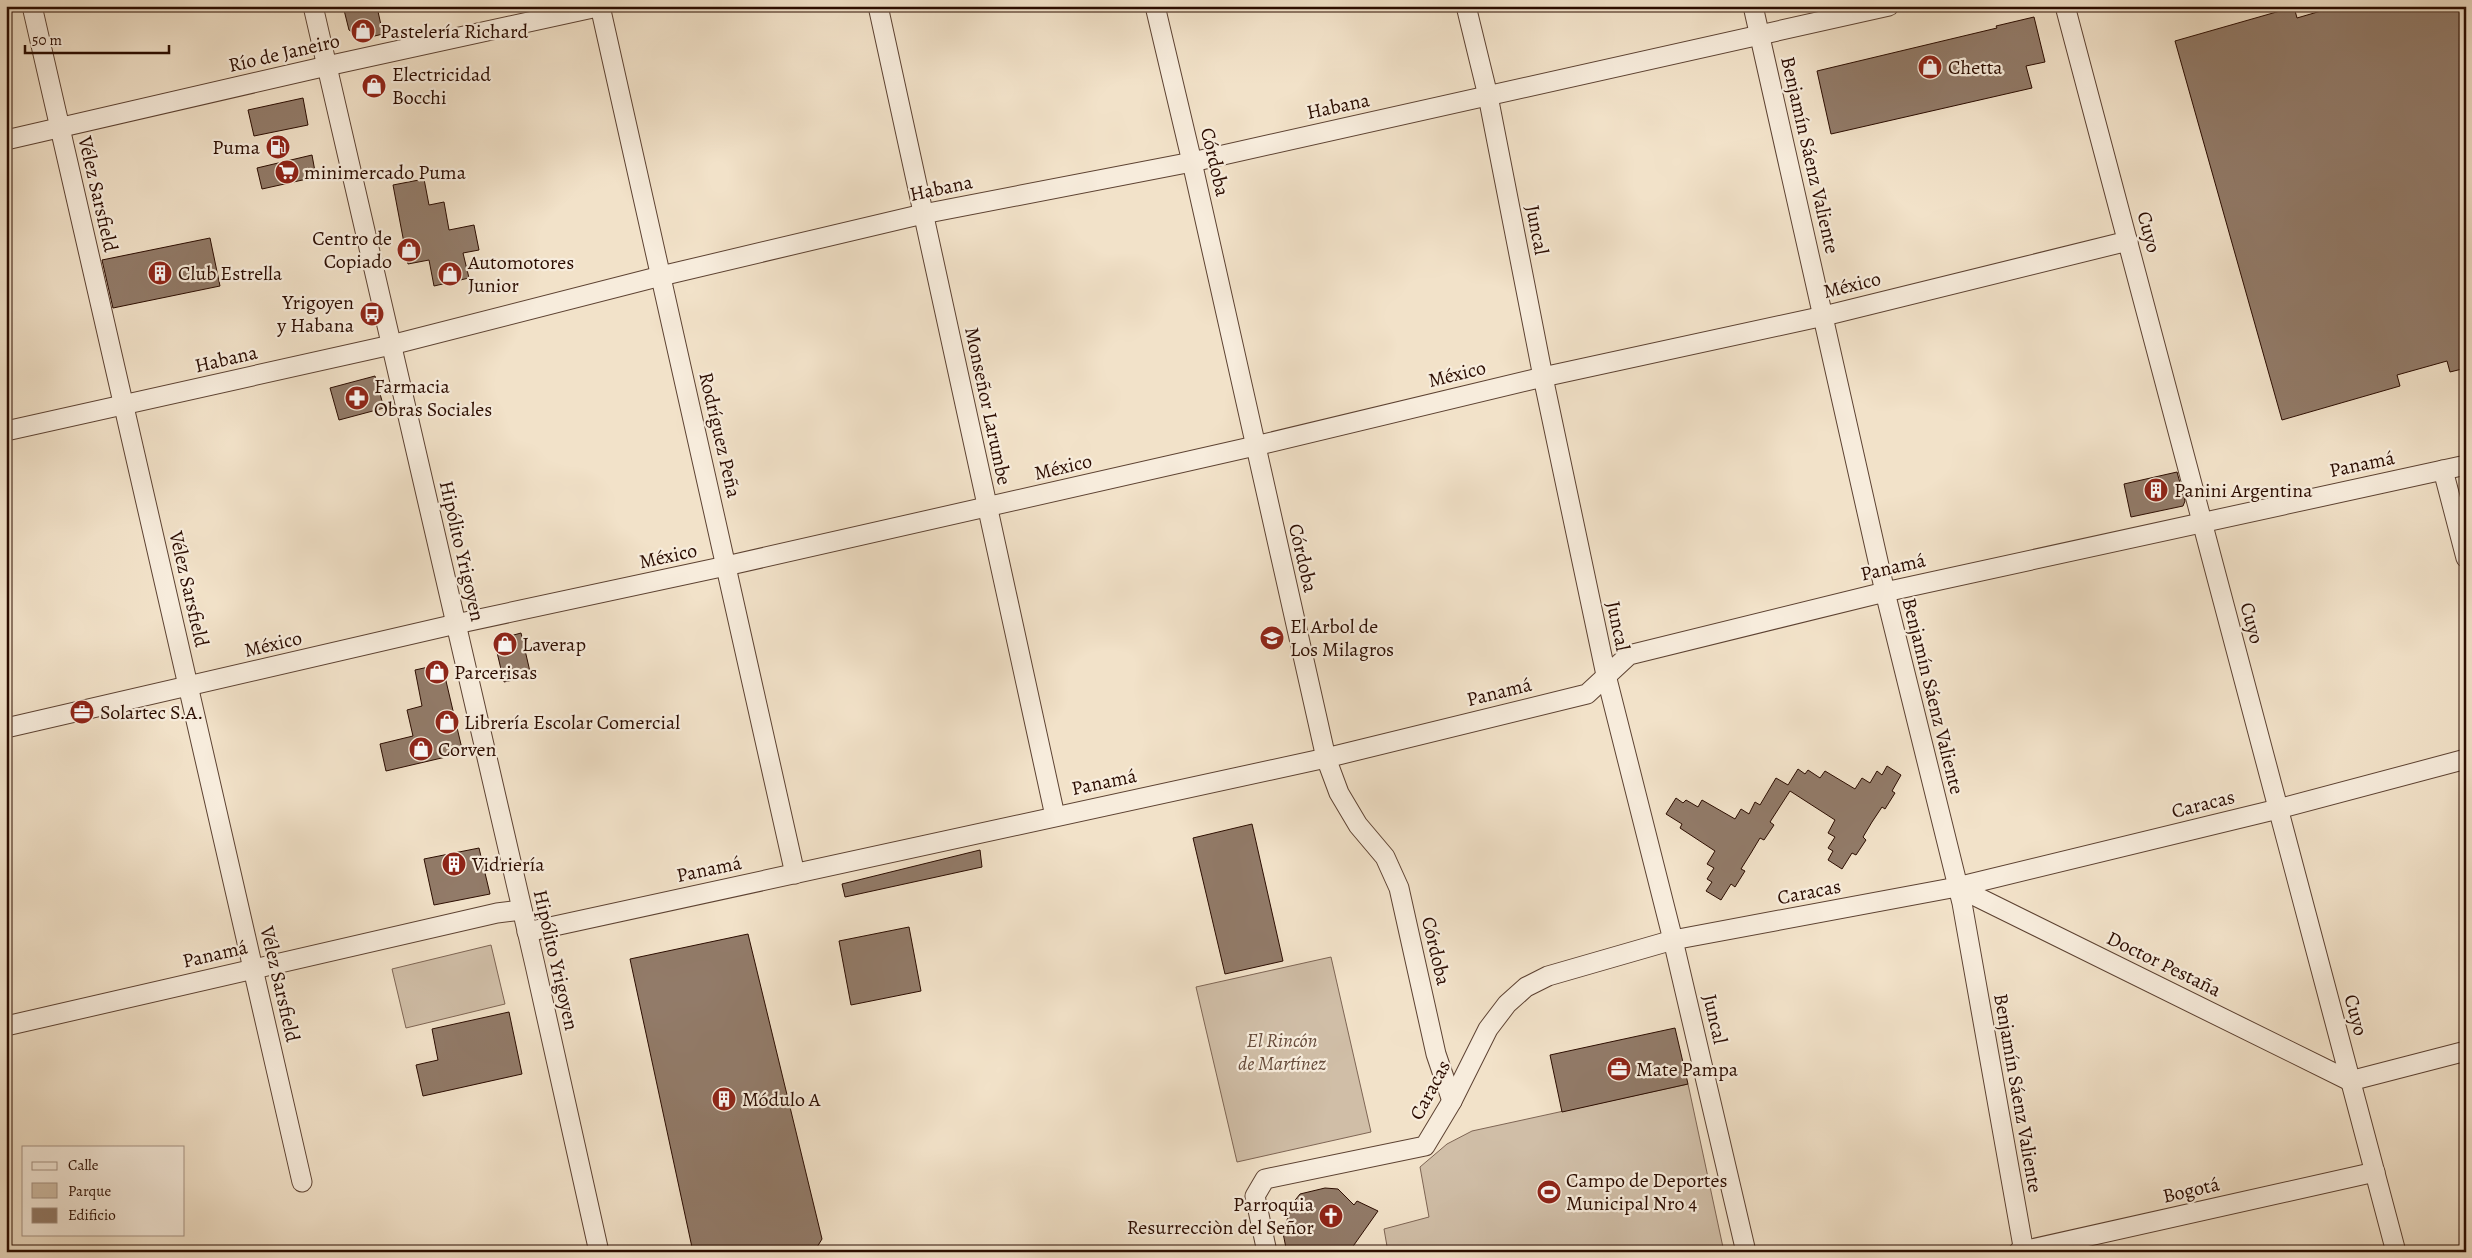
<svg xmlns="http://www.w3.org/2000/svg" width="2472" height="1258" font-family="Alegreya,serif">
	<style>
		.green { fill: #d0bea7; stroke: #7e6554 }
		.building { fill: #927b69; stroke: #2b0c00 }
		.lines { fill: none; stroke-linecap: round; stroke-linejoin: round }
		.minor-casing { stroke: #5d4232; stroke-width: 21 }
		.minor { stroke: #f7ecdc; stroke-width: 19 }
		.labels { text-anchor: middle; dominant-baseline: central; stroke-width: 4.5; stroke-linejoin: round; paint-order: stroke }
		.poi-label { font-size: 20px; fill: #2b0c00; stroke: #f7ecdc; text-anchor: start }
		.street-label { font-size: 20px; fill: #2b0c00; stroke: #f7ecdc }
		.park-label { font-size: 20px; font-style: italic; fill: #654a3a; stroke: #f7ecdc }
	</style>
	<rect width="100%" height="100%" fill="#f2e2c9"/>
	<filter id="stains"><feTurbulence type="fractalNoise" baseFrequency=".004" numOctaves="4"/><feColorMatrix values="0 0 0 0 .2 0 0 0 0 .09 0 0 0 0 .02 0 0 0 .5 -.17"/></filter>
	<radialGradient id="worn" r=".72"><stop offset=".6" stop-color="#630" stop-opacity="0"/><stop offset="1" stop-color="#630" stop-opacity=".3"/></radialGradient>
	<g class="green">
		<path d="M491,945l14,59 -99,24 -14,-59z"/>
		<path d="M1331,957l40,175 -134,30 -41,-175z"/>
		<path d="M1688,1084l36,168h-336l-4,-23 45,-12 -9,-50 27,-23 25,-13z"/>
	</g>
	<g class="building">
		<path d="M343,6h24v3l10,-2 6,27 -21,5 -13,-9z"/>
		<path d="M2338,6h128v362l-16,4 -3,-11 -50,14 3,11 -118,34 -107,-379 119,-34 3,11z"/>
		<path d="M2034,17l11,45 -19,4 6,22 -201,46 -14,-63 180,-43 -1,-2z"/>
		<path d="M303,98l5,27 -54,11 -6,-26z"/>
		<path d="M312,155l4,22 -54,12 -5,-21z"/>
		<path d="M424,179l5,26 15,-3 5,28 25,-5 5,25 -16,3 6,25 -35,8 -5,-26 -21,4 -15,-79z"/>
		<path d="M210,238l10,48 -107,22 -11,-48z"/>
		<path d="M375,376l9,32 -45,12 -9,-32z"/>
		<path d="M2177,472l8,29 -2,5 -52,11 -7,-33z"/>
		<path d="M521,633l10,43 -27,6 -8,-34 7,-10z"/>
		<path d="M442,664l21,89 -77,18 -6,-27 33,-8 -6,-26 15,-4 -7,-36z"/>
		<path d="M1887,766l14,9 -9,16 3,2 -10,16 -3,-2 -10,15 -9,15 3,3 -10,15 -4,-2 -10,16 -14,-9 5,-9 -5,-3 7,-11 -7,-4 7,-13 -45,-29 -20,31 4,3 -10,15 -4,-2 -9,15 -10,16 4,2 -10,16 -4,-3 -10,16 -15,-9 6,-9 -5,-3 7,-11 -7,-4 8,-13 -35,-23 2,-4 -16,-10 10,-16 7,5 3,-3 12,7 4,-7 33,19 6,-10 8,5 6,-12 5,3 16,-27 12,7 10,-16 7,5 3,-4 12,8 5,-7 30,18 7,-11 8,5 7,-12 5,4z"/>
		<path d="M1252,824l31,137 -58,13 -32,-136z"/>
		<path d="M479,848l11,46 -56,11 -10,-46z"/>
		<path d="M980,850l2,17 -137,30 -3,-13z"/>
		<path d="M909,927l12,64 -70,14 -12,-64z"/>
		<path d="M748,934l74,305 -8,13h-121l-63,-293z"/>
		<path d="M509,1012l13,62 -99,22 -7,-31 22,-5 -6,-31z"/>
		<path d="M1675,1028l13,56 -126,28 -12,-57z"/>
		<path d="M1325,1188l13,1 16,16 3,-4 21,10 -29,41h-54l-9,-4 -3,-15 9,-29 8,-10z"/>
	</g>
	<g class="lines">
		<defs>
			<g id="minor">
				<path d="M32,6l270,1176"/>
				<path d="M313,6l222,959 64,287"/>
				<path d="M600,6l195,868"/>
				<path d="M878,6l177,810"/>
				<path d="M1155,6l37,156 134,596 13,35 19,32 27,32 14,31 37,166 16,47"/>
				<path d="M1466,6l22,90 55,281 63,298 67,265 73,312"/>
				<path d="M1753,6l132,586 77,311 62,349"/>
				<path d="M2065,6l331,1246"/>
				<path d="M6,140l321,-74 275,-60"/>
				<path d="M6,431l385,-86 270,-69 262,-62 269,-52 697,-156"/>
				<path d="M2443,470l23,88"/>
				<path d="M6,728l450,-104 270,-58 529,-120 288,-69 281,-61 304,-75"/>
				<path d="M1957,887l393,194 116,-30"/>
				<path d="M527,932l799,-174 261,-64 42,-39 256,-63 581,-127"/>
				<path d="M6,1026l491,-113 25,-3"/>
				<path d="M1267,1252l-12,-56 10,-17 160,-33 27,-45 36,-72 19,-25 19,-17 22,-11 125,-36 284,-53 321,-78 188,-50"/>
				<path d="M2018,1252l357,-80"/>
			</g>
		</defs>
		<use href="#minor" class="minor-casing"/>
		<use href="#minor" class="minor"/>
	</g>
	<defs>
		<symbol id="shop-disc" viewBox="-11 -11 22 22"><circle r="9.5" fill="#8f2418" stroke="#f7ecdc"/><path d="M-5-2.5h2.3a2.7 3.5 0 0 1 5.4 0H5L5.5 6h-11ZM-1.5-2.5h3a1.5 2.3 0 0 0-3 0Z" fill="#fff"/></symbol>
		<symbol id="fuel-disc" viewBox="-11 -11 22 22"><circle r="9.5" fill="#8f2418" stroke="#f7ecdc"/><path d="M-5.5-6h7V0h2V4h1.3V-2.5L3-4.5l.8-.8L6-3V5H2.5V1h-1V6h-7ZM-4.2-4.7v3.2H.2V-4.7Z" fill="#fff"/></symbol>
		<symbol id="supermarket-disc" viewBox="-11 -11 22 22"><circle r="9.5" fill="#8f2418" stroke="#f7ecdc"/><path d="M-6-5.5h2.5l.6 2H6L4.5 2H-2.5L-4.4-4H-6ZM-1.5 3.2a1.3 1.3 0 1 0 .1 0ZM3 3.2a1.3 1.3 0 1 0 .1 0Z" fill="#fff"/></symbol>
		<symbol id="building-disc" viewBox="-11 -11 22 22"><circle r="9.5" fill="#8f2418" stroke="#f7ecdc"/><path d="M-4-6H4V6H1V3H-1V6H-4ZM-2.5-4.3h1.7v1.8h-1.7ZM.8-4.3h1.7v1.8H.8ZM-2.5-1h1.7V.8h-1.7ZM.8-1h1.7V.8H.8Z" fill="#fff"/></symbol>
		<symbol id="bus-disc" viewBox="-11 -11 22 22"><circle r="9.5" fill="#8f2418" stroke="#f7ecdc"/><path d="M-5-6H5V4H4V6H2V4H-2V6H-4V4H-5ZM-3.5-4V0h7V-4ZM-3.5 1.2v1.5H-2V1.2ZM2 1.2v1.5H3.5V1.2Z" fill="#fff"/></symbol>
		<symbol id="pharmacy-disc" viewBox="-11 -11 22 22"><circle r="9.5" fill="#8f2418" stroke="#f7ecdc"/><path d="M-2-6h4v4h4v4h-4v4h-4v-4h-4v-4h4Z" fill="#fff"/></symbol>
		<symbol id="school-disc" viewBox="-11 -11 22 22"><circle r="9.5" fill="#8f2418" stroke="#f7ecdc"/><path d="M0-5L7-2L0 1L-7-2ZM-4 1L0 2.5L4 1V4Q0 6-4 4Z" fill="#fff"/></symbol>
		<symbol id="office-disc" viewBox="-11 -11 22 22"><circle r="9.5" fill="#8f2418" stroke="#f7ecdc"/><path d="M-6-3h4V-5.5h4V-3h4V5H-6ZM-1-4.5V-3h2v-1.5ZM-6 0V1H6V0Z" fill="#fff"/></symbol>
		<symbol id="stadium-disc" viewBox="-11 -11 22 22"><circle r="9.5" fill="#8f2418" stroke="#f7ecdc"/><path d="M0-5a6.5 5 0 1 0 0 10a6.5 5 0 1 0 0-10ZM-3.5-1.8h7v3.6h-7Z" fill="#fff"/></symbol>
		<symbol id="church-disc" viewBox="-11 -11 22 22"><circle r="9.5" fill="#8f2418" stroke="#f7ecdc"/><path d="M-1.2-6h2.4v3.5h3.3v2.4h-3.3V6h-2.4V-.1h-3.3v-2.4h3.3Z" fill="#fff"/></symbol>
	</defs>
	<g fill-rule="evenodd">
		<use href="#shop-disc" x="349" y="17" width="28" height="28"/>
		<use href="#shop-disc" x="1916" y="53" width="28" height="28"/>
		<use href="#shop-disc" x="360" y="72" width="28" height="28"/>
		<use href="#fuel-disc" x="264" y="133" width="28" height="28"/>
		<use href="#supermarket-disc" x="273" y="158" width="28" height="28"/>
		<use href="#shop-disc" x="395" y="236" width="28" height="28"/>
		<use href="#building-disc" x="146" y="259" width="28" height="28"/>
		<use href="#shop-disc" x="436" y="260" width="28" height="28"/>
		<use href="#bus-disc" x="358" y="300" width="28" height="28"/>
		<use href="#pharmacy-disc" x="343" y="384" width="28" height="28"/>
		<use href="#building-disc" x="2142" y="476" width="28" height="28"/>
		<use href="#school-disc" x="1258" y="624" width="28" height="28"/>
		<use href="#shop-disc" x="491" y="630" width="28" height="28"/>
		<use href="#shop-disc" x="423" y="658" width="28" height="28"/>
		<use href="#office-disc" x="68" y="698" width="28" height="28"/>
		<use href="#shop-disc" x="433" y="708" width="28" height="28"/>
		<use href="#shop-disc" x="407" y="735" width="28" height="28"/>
		<use href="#building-disc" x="440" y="850" width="28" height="28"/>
		<use href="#office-disc" x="1605" y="1055" width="28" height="28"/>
		<use href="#building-disc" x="710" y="1085" width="28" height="28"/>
		<use href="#stadium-disc" x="1535" y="1178" width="28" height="28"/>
		<use href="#church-disc" x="1317" y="1202" width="28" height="28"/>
	</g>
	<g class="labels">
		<g class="poi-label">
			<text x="380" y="31">Pastelería Richard</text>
			<text x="1948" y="67">Chetta</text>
			<text x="392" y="74">Electricidad<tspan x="392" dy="23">Bocchi</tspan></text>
			<text x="260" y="147" text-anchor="end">Puma</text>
			<text x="304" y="172">minimercado Puma</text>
			<text x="392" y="238" text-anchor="end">Centro de<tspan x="392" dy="23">Copiado</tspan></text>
			<text x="468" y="262">Automotores<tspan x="468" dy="23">Junior</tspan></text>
			<text x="178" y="273">Club Estrella</text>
			<text x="354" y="302" text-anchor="end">Yrigoyen<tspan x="354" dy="23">y Habana</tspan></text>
			<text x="374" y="386">Farmacia<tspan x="374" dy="23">Obras Sociales</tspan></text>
			<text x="2174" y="490">Panini Argentina</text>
			<text x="1290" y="626">El Arbol de<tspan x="1290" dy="23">Los Milagros</tspan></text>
			<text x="522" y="644">Laverap</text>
			<text x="454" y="672">Parcerisas</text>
			<text x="100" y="712">Solartec S.A.</text>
			<text x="464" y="722">Librería Escolar Comercial</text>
			<text x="438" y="749">Corven</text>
			<text x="472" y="864">Vidriería</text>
			<text x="1636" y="1069">Mate Pampa</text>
			<text x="742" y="1099">Módulo A</text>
			<text x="1566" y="1180">Campo de Deportes<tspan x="1566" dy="23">Municipal Nro 4</tspan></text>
			<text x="1314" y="1204" text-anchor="end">Parroquia<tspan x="1314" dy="23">Resurrecciòn del Señor</tspan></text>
		</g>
		<g class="street-label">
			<text transform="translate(284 53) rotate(-13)">Río de Janeiro</text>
			<text transform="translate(1338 106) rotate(-12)">Habana</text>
			<text transform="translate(1810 155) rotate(77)">Benjamín Sáenz Valiente</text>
			<text transform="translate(1215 162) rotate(77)">Córdoba</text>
			<text transform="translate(941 188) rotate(-12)">Habana</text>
			<text transform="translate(98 194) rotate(77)">Vélez Sarsfield</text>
			<text transform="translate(1537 230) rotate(79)">Juncal</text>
			<text transform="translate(2149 232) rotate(75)">Cuyo</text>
			<text transform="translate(1852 285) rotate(-14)">México</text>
			<text transform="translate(226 359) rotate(-13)">Habana</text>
			<text transform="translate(1457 374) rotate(-14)">México</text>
			<text transform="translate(988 406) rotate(78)">Monseñor Larumbe</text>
			<text transform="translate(720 435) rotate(77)">Rodríguez Peña</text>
			<text transform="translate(2362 464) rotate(-12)">Panamá</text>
			<text transform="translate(1063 467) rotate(-13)">México</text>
			<text transform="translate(462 551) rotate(77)">Hipólito Yrigoyen</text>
			<text transform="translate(668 556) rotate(-12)">México</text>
			<text transform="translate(1303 558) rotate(77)">Córdoba</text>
			<text transform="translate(1893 567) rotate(-13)">Panamá</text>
			<text transform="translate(189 589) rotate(77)">Vélez Sarsfield</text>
			<text transform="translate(2252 623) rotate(75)">Cuyo</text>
			<text transform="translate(1618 626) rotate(78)">Juncal</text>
			<text transform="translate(273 644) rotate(-13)">México</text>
			<text transform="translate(1499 692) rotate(-14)">Panamá</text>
			<text transform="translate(1933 696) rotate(76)">Benjamín Sáenz Valiente</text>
			<text transform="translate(1104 782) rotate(-12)">Panamá</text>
			<text transform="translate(2203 804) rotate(-14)">Caracas</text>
			<text transform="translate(709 869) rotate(-12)">Panamá</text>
			<text transform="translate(1809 892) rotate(-11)">Caracas</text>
			<text transform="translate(1436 951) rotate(77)">Córdoba</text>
			<text transform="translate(215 954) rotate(-13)">Panamá</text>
			<text transform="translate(556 960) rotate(77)">Hipólito Yrigoyen</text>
			<text transform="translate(2164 964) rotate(26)">Doctor Pestaña</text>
			<text transform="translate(280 984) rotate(77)">Vélez Sarsfield</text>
			<text transform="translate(2356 1015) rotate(75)">Cuyo</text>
			<text transform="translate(1715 1019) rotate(77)">Juncal</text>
			<text transform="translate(1430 1090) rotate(-62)">Caracas</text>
			<text transform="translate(2018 1093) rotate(80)">Benjamín Sáenz Valiente</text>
			<text transform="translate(2191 1190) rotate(-13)">Bogotá</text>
		</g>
		<g class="park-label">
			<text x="1282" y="1040">El Rincón<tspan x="1282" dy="23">de Martínez</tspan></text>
		</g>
	</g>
	<rect width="2472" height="1258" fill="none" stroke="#f2e2c9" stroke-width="25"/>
	<rect x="8" y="8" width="2457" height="1243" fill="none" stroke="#2b0c00" stroke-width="2.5"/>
	<rect x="12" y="12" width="2447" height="1233" fill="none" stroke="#2b0c00"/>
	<rect x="22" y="1146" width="162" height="90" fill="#f7ecdc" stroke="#a59284"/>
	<rect x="32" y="1162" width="25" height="8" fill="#f7ecdc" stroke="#a59284"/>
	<text x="68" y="1170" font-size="15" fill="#2b0c00">Calle</text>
	<rect x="32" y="1183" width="25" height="15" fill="#d0bea7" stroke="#a59284"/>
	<text x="68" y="1196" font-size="15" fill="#2b0c00">Parque</text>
	<rect x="32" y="1208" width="25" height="15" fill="#927b69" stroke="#a59284"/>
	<text x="68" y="1220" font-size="15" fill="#2b0c00">Edificio</text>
	<path d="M25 45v8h144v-8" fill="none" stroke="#2b0c00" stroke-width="2.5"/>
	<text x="32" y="45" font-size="15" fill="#2b0c00" stroke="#f7ecdc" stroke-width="4" paint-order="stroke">50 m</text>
	<rect width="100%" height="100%" filter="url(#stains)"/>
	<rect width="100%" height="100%" fill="url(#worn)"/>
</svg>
